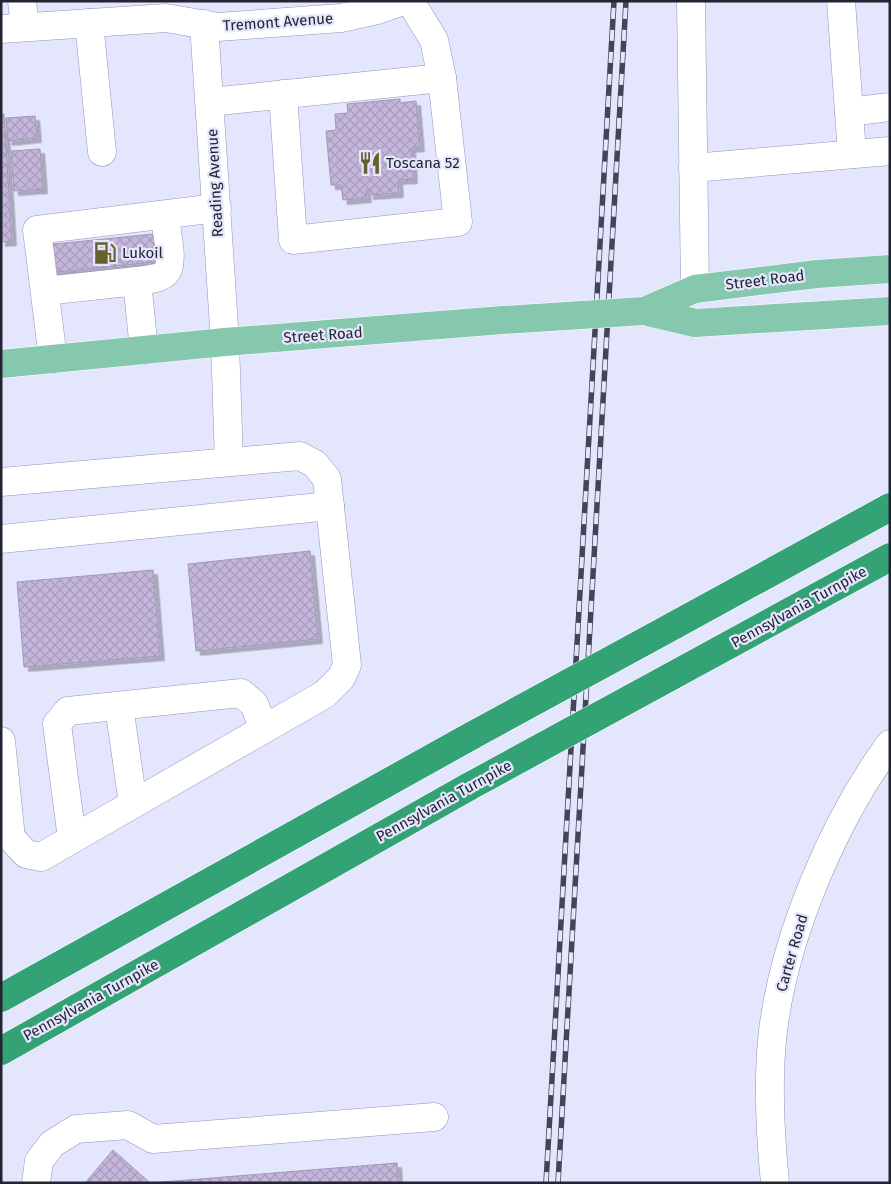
<svg xmlns="http://www.w3.org/2000/svg" width="891" height="1184" font-family="'Fira Sans',sans-serif">
	<style>
		.building { fill: url(#building-cross-hatch); stroke: #a497ba; filter: url(#shadow) }
		.lines { fill: none; stroke-linecap: round; stroke-linejoin: round }
		.minor-casing { stroke: #9294b7; stroke-width: 29 }
		.major-casing { stroke: #fff; stroke-width: 29 }
		.highway-casing { stroke: #fff; stroke-width: 29 }
		.minor { stroke: #fff; stroke-width: 28 }
		.major { stroke: #85c8ad; stroke-width: 28 }
		.highway { stroke: #33a376; stroke-width: 28 }
		.rail-casing { stroke: #434454; stroke-width: 5.5 }
		.rail { stroke: #e4e6fd; stroke-width: 4; stroke-dasharray: 11; stroke-linecap: butt }
		.major-bridge-casing { stroke: #fff; stroke-width: 29; stroke-linecap: butt }
		.highway-bridge-casing { stroke: #fff; stroke-width: 29; stroke-linecap: butt }
		.major-bridge { stroke: #85c8ad; stroke-width: 28 }
		.highway-bridge { stroke: #33a376; stroke-width: 28 }
		.labels { text-anchor: middle; dominant-baseline: central; stroke-width: 4.5; stroke-linejoin: round; paint-order: stroke }
		.street-label { font-size: 15px; fill: #232432; stroke: #e4e6fd }
		.poi-label { font-size: 15px; fill: #232432; stroke: #e4e6fd; text-anchor: start }
	</style>
	<defs>
		<pattern id="building-cross-hatch" width="8" height="8" patternUnits="userSpaceOnUse" patternTransform="scale(1.25)"><rect width="8" height="8" fill="#c4b6da"/><path d="M0 0l8 8M0 8l8-8" fill="none" stroke="#a89cbc"/></pattern>
		<filter id="shadow"><feDropShadow dx="4.5" dy="4.5" stdDeviation="0" flood-color="#0004"/></filter>
	</defs>
	<rect width="100%" height="100%" fill="#e4e6fd"/>
	<g class="building">
		<path d="M400,99v4l16,-2 4,46 -9,1 2,31 -15,1 1,13 -30,2v-5h-3l1,8 -24,2 -2,-15h-10l-5,-54 10,-1 -1,-16 13,-1 -1,-9z"/>
		<path d="M1,114h3l8,127 -11,1z"/>
		<path d="M35,116l2,22 -29,3 -2,-23z"/>
		<path d="M40,149l3,40 -29,2 -3,-40z"/>
		<path d="M163,233l3,28 -118,12 -3,-28z"/>
		<path d="M310,551l8,88 -122,12 -8,-87z"/>
		<path d="M153,570l7,86 -136,11 -7,-85z"/>
		<path d="M113,1150l37,33 247,-20 1,20h-313z"/>
	</g>
	<g class="lines">
		<defs>
			<g id="minor">
				<path d="M22,1l3,26"/>
				<path d="M410,1l24,39 8,38"/>
				<path d="M691,1l4,288"/>
				<path d="M841,1l11,153"/>
				<path d="M89,23l13,129"/>
				<path d="M204,24l21,318 4,120"/>
				<path d="M1,29l165,-11 52,9 123,-9 36,-8 26,-9"/>
				<path d="M210,102l232,-24 16,144 -165,18 -10,-146"/>
				<path d="M849,112l41,-5"/>
				<path d="M693,168l197,-17"/>
				<path d="M137,281c9,-2 24,-1 30,-10 7,-10 -1,-44 -3,-56"/>
				<path d="M45,291l92,-10 7,69"/>
				<path d="M53,359l-16,-129 180,-22"/>
				<path d="M1,482l299,-26 15,8 12,15 20,186 -6,13 -16,16 -284,163 -15,-3 -15,-16 -10,-97"/>
				<path d="M1,539l329,-33"/>
				<path d="M119,706l14,98"/>
				<path d="M72,839l-15,-115 11,-13 173,-18 13,11 10,25"/>
				<path d="M36,1183l3,-22 13,-17 24,-15 52,-4 25,14 281,-22"/>
				<path d="M775,1183c-5,-50 -8,-102 -2,-152 12,-96 60,-209 117,-287"/>
			</g>
			<g id="major">
				<path d="M644,311l51,-22 122,-15 73,-5"/>
				<path d="M644,311l51,12 195,-12"/>
				<path d="M1,364l224,-22 278,-22"/>
			</g>
			<g id="highway">
				<path d="M673,626l217,-119"/>
				<path d="M670,677l220,-120"/>
				<path d="M1,998l472,-263"/>
				<path d="M1,1051l469,-265"/>
			</g>
		</defs>
		<use href="#minor" class="minor-casing"/>
		<use href="#major" class="major-casing"/>
		<use href="#highway" class="highway-casing"/>
		<use href="#minor" class="minor"/>
		<use href="#major" class="major"/>
		<use href="#highway" class="highway"/>
		<defs>
			<g id="rail">
				<path d="M546,1183l68,-1182"/>
				<path d="M558,1183l68,-1182"/>
			</g>
		</defs>
		<use href="#rail" class="rail-casing"/>
		<use href="#rail" class="rail"/>
		<defs>
			<path id="major-bridge" d="M503,320l141,-9"/>
			<g id="highway-bridge">
				<path d="M473,735l200,-109"/>
				<path d="M470,786l200,-109"/>
			</g>
		</defs>
		<use href="#major-bridge" class="major-bridge-casing"/>
		<use href="#highway-bridge" class="highway-bridge-casing"/>
		<use href="#major-bridge" class="major-bridge"/>
		<use href="#highway-bridge" class="highway-bridge"/>
	</g>
	<defs>
		<symbol id="restaurant-bare" viewBox="-9 -9 18 18"><path d="M-5-6h1v4h1v-4h1v4h1v-4h1v5L-1.5 .5V6h-2V.5L-5-1ZM5-6V6H3V1.5H1.5Q1.5-4 5-6Z" fill="#66602c" stroke="#e4e6fd" stroke-width="2.5" paint-order="stroke"/></symbol>
		<symbol id="fuel-bare" viewBox="-9 -9 18 18"><path d="M-5.5-6h7V0h2V4h1.3V-2.5L3-4.5l.8-.8L6-3V5H2.5V1h-1V6h-7ZM-4.2-4.7v3.2H.2V-4.7Z" fill="#66602c" stroke="#e4e6fd" stroke-width="2.5" paint-order="stroke"/></symbol>
	</defs>
	<g fill-rule="evenodd">
		<use href="#restaurant-bare" x="354" y="147" width="32" height="32"/>
		<use href="#fuel-bare" x="89" y="237" width="32" height="32"/>
	</g>
	<g class="labels">
		<g class="street-label">
			<text transform="translate(278 22) rotate(-4)">Tremont Avenue</text>
			<text transform="translate(215 183) rotate(-93)">Reading Avenue</text>
			<text transform="translate(765 280) rotate(-7)">Street Road</text>
			<text transform="translate(323 335) rotate(-4)">Street Road</text>
			<text transform="translate(799 607) rotate(-29)">Pennsylvania Turnpike</text>
			<text transform="translate(444 801) rotate(-29)">Pennsylvania Turnpike</text>
			<text transform="translate(792 953) rotate(-74)">Carter Road</text>
			<text transform="translate(91 1000) rotate(-29)">Pennsylvania Turnpike</text>
		</g>
		<g class="poi-label">
			<text x="386" y="163">Toscana 52</text>
			<text x="122" y="253">Lukoil</text>
		</g>
	</g>
	<rect width="891" height="1184" fill="none" stroke="#232432" stroke-width="5"/>
</svg>
